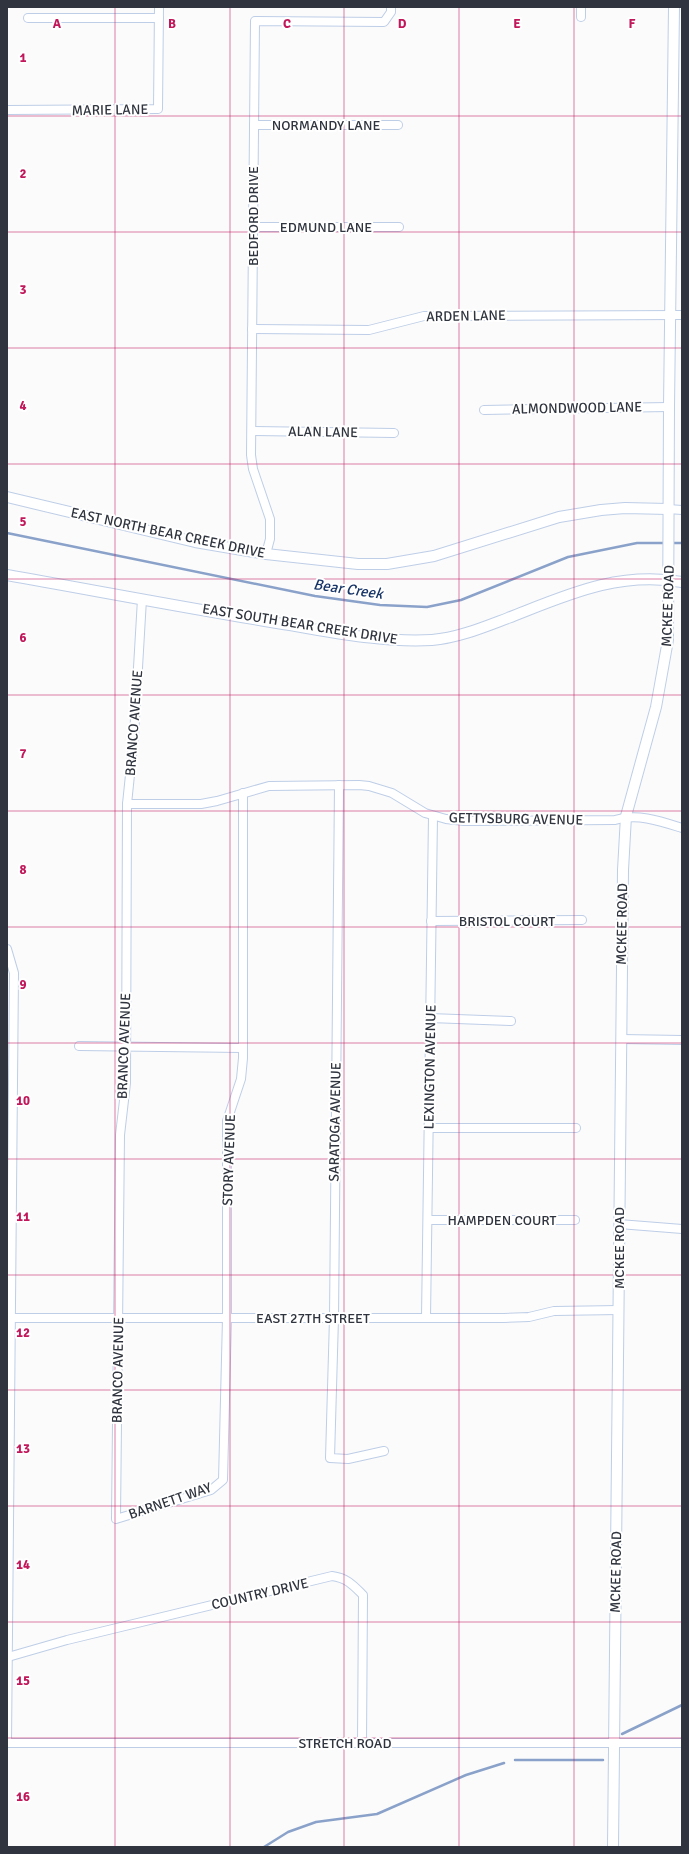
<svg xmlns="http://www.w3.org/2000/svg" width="689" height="1854" font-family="Signika,sans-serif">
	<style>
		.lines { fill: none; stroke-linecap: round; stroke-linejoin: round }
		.stream { stroke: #8aa2c9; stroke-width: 2.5 }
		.minor-casing { stroke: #becee7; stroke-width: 10 }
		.tertiary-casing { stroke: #becee7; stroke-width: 12 }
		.minor { stroke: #fff; stroke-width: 8 }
		.tertiary { stroke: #fff; stroke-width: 10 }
		.grid { fill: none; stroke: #c2185b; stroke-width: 1; stroke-opacity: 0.55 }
		.labels { text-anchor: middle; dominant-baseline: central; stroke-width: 4; stroke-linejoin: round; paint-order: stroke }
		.street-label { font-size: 14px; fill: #2f343e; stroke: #fff }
		.water-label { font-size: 15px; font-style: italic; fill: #193668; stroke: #fff }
		.grid-label { font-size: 13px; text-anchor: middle; font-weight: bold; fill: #c2185b; stroke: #fff; stroke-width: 4; stroke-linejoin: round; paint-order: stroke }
	</style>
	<rect width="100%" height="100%" fill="#fbfbfb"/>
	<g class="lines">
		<g class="stream">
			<path d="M7,533l308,63 65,9 47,2 34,-7 107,-43 69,-14h29"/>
			<path d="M671,543h11"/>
			<path d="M622,1734l60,-29"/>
			<path d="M515,1760h88"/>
			<path d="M264,1847l24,-15 28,-10 61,-8 89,-39 38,-12"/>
		</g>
		<defs>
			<g id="minor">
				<path d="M581,17v-10"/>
				<path d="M28,18h131"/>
				<path d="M7,110l151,-1 1,-102"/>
				<path d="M254,125h144"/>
				<path d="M253,227h146"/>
				<path d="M252,329l117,1 55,-14 258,-1"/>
				<path d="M484,410l185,-3"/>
				<path d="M252,431l142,2"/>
				<path d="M668,509l14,1"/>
				<path d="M266,554l4,-15v-20l-17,-50 -2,-14 4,-434 129,1 7,-10v-5"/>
				<path d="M142,599l-8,137 -7,68 -1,279 -6,52 -4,384 95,-29 12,-10 4,-162v-197l14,-42 2,-21v-265"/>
				<path d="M339,785l-5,533 -4,140 18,1 36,-8"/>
				<path d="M127,804h74l16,-3 52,-15 90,-1 10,1 23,7 33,20 21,6 18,2 151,-1c22,-7 45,1 67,8"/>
				<path d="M431,921l151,-1"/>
				<path d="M7,949l7,24 -7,770"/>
				<path d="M430,1018l81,3"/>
				<path d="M621,1039l61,1"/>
				<path d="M79,1046l163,2"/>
				<path d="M429,1128h147"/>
				<path d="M428,1220h147"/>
				<path d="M619,1224l63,5"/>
				<path d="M8,1318h496l25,-1 25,-6 65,-1"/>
				<path d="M426,1318l7,-502"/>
				<path d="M8,1657l59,-17 265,-64c15,2 21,9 31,19l-1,148"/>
				<path d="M7,1743h675"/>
			</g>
			<g id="tertiary">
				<path d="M7,497l188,45 71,12 92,10h29l47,-8 125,-39 42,-7 24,-2 43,1"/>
				<path d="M7,575c90,16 180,33 270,48 51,8 103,20 155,17 26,-2 52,-13 76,-22 59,-23 109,-47 174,-36"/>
				<path d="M613,1847l10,-977 3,-54 30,-109 12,-67 1,-233 5,-400"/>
			</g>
		</defs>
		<use href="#minor" class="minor-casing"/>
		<use href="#tertiary" class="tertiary-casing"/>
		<use href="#minor" class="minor"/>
		<use href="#tertiary" class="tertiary"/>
	</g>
	<path class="grid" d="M115,7v1840M230,7v1840M344,7v1840M459,7v1840M574,7v1840M7,116h675M7,232h675M7,348h675M7,464h675M7,579h675M7,695h675M7,811h675M7,927h675M7,1043h675M7,1159h675M7,1275h675M7,1390h675M7,1506h675M7,1622h675M7,1738h675"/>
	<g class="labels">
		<g class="street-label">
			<text transform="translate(110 110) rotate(-1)">MARIE LANE</text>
			<text x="326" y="125">NORMANDY LANE</text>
			<text transform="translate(253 216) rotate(-90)">BEDFORD DRIVE</text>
			<text x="326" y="227">EDMUND LANE</text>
			<text transform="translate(466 316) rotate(-1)">ARDEN LANE</text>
			<text transform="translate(577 408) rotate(-1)">ALMONDWOOD LANE</text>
			<text transform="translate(323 432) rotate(1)">ALAN LANE</text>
			<text transform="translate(168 533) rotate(12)">EAST NORTH BEAR CREEK DRIVE</text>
			<text transform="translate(668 606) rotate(-88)">MCKEE ROAD</text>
			<text transform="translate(300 624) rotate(9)">EAST SOUTH BEAR CREEK DRIVE</text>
			<text transform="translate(134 723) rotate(-86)">BRANCO AVENUE</text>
			<text transform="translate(516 819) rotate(1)">GETTYSBURG AVENUE</text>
			<text x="507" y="921">BRISTOL COURT</text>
			<text transform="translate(622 924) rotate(-89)">MCKEE ROAD</text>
			<text transform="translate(124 1046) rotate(-88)">BRANCO AVENUE</text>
			<text transform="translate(430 1067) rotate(-89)">LEXINGTON AVENUE</text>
			<text transform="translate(335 1122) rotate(-89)">SARATOGA AVENUE</text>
			<text transform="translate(229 1160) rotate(-88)">STORY AVENUE</text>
			<text x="502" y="1220">HAMPDEN COURT</text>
			<text transform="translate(619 1248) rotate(-90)">MCKEE ROAD</text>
			<text x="313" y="1318">EAST 27TH STREET</text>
			<text transform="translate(118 1370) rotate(-89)">BRANCO AVENUE</text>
			<text transform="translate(170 1501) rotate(-19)">BARNETT WAY</text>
			<text transform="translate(616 1572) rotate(-89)">MCKEE ROAD</text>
			<text transform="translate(260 1594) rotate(-13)">COUNTRY DRIVE</text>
			<text x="345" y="1743">STRETCH ROAD</text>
		</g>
		<g class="water-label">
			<text transform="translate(348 589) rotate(8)">Bear Creek</text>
		</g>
	</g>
	<g class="grid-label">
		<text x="57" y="28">A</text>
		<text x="172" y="28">B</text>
		<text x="287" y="28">C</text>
		<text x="402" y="28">D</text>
		<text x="517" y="28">E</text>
		<text x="632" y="28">F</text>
		<text x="23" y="62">1</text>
		<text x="23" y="178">2</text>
		<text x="23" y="294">3</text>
		<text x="23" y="410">4</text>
		<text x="23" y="526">5</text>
		<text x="23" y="642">6</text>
		<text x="23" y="758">7</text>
		<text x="23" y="874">8</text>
		<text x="23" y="989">9</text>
		<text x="23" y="1105">10</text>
		<text x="23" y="1221">11</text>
		<text x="23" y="1337">12</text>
		<text x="23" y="1453">13</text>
		<text x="23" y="1569">14</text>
		<text x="23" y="1685">15</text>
		<text x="23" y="1801">16</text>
	</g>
	<rect width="689" height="1854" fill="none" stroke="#2f343e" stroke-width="16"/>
</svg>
